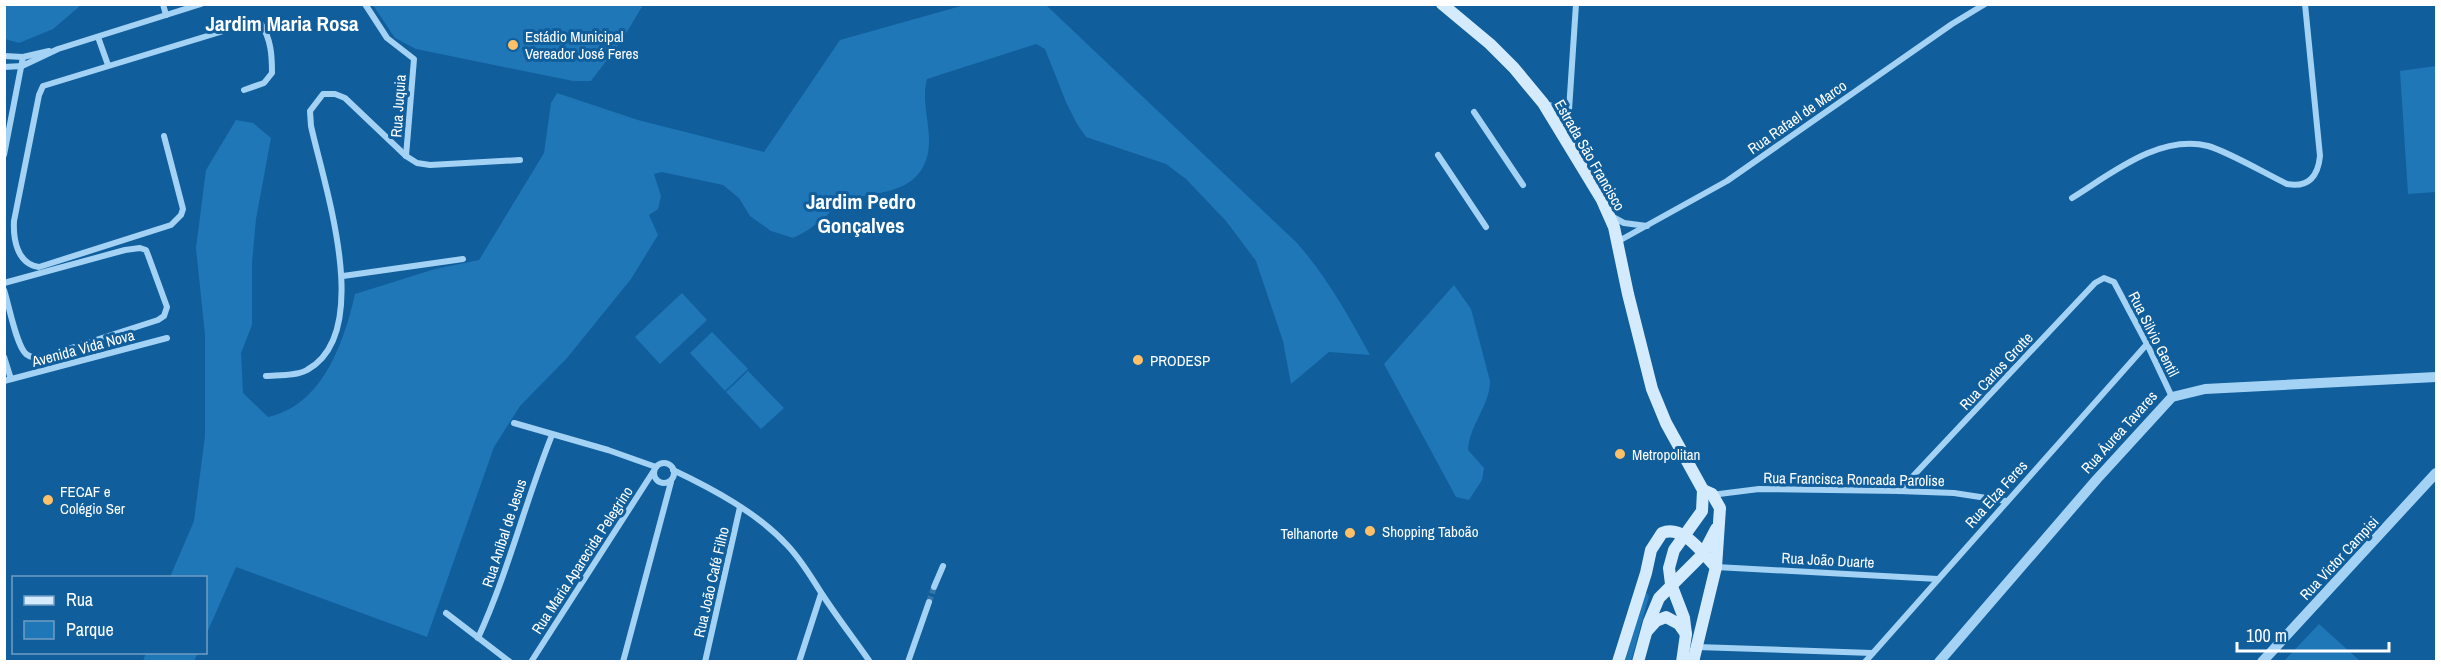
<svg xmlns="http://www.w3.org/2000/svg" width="2441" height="666" font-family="'Archivo Narrow',sans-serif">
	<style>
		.green { fill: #1f77b8 }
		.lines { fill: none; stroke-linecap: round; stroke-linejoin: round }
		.minor-tunnel { stroke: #3476aa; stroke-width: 6; stroke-dasharray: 6 3; stroke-linecap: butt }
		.minor { stroke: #a3d2f5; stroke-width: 6 }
		.tertiary { stroke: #a3d2f5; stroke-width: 10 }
		.secondary { stroke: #d3ebfd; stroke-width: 12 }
		.poi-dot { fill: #ffc067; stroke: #105e9b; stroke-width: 2 }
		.labels { text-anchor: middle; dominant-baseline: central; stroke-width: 6; stroke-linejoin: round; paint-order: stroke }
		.poi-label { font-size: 15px; fill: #fff; stroke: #105e9b; text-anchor: start }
		.street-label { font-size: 15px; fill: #fff; stroke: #105e9b }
		.district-label { font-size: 21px; font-weight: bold; fill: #fff; stroke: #105e9b }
	</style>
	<rect width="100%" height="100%" fill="#105e9b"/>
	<g class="green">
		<path d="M968,4l78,1 251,238c30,34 51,72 73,112l-41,-3 -38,32 -8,-43 -27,-80 -30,-40 -40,-42 -20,-15 -80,-27 -9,-13 -11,-22 -21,-53 -9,-5 -109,35c-7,25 7,53 0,78 -13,44 -62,31 -90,48 -5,4 -9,10 -13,13 -10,8 -20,15 -31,20l-22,-7 -21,-15 -11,-18 -16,-13 -61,-13 -8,2 7,22 -3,13 -9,6 9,20 -27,44 -64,79 -47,48 -26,41 -67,190 -191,-70 -30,68v-57l-36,-1 24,-56 11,-85v-101l-9,-87 10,-78 30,-50 17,3 18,15 -15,81 -4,44v62l-11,28 2,40 25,24c55,-12 76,-75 87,-123l80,-25 44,-9 65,-107 7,-50 6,-10 81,27 126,32 76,-112z"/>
		<path d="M4,5l1,-1 76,1 -28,24 -34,14 -14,-4z"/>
		<path d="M373,5h270l-21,35 -31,41h-18l-157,-32 -21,-11z"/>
		<path d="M2436,66v126l-28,2 -8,-123z"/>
		<path d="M1454,285l17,24 19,72c0,25 -21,44 -22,69l16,18 -2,12 -13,20 -13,-3 -72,-133z"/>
		<path d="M682,293l25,27 -47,44 -25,-27z"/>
		<path d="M712,332l36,37 -23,22 -35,-38z"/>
		<path d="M748,371l36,37 -23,21 -35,-37z"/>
		<path d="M1645,591l4,5 -18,65 -6,1z"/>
		<path d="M2319,624l41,37h-76z"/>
		<path d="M146,653v-1l52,1 -4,8h-51z"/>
	</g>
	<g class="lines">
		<path class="minor-tunnel" d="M929,602l5,-15"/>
		<g class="minor">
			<path d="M163,4l3,11"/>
			<path d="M365,4l22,34 27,21 -8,97"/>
			<path d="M98,37l10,28"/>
			<path d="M4,56l19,1 26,-6"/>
			<path d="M4,67l18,-1 36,-17 143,-45"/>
			<path d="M1544,103l8,3 17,-4"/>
			<path d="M1569,111l4,34"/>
			<path d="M1474,112l49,73"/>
			<path d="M1558,124l11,-14 7,-106"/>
			<path d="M164,136l19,73 -2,6 -10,10 -132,42c-22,-3 -26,-28 -25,-46l25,-126 4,-9 210,-64 8,2c10,15 11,31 11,49l-8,10 -20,7"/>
			<path d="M4,155l19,-98"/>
			<path d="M1438,155l48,72"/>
			<path d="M2072,198c39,-24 87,-64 136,-52 21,6 58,28 79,38 22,4 31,-8 33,-28l-15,-152"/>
			<path d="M1611,216l13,7 23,3"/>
			<path d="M1617,242l110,-61 225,-157 33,-20"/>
			<path d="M343,276l120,-17"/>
			<path d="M4,283l121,-33 15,-2 6,2 2,5 19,52 -3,9 -6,4 -118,38c-4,0 -10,-1 -14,-4 -10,-9 -17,-49 -22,-64"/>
			<path d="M4,357l7,22"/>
			<path d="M266,376c12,-1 31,0 41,-6 68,-37 17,-185 4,-244l-1,-15 13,-17h12l10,4 61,58 11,7 13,2 90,-5"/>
			<path d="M4,381l163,-43"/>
			<path d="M514,423l94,27 48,17"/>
			<circle cx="664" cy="473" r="10"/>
			<path d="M673,470c40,19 85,43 115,76 14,15 23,31 34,48 15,23 32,45 48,68"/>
			<path d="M1899,491l196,-208 9,-5 10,4 33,62 25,53"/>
			<path d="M1711,495l48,-6 140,2 55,2 52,8"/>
			<path d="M1716,567l222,12"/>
			<path d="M934,587l9,-21"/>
			<path d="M446,613l64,49"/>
			<path d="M478,638c30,-65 47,-136 74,-203"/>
			<path d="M1697,647l175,6"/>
			<path d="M531,662l122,-190"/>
			<path d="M623,662l48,-180"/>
			<path d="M705,662l35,-155"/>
			<path d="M799,662l22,-68"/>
			<path d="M908,662l21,-60"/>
			<path d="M1865,662l282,-318"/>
		</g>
		<g class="tertiary">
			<path d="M1939,662l158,-183 75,-82 33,-8 231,-12"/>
			<path d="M2262,662l174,-189"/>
		</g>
		<g class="secondary">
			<path d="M1442,4l48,40 24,24 29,35 59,97 12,27 14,67 24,95 14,34 37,67 -1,21 -28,39 -5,18 2,16 13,34 2,16 -4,28"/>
			<path d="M1647,631l9,-10 10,-4 13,7 7,10"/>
			<path d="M1618,662l28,-89 5,-23 11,-17c21,-9 41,21 54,34"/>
			<path d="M1638,662l11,-40 10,-24 44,-44 13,-25"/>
			<path d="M1693,662l23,-95 4,-59 -8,-14 -9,-4"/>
		</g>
	</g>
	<g class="poi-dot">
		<circle cx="513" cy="45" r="6"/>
		<circle cx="1138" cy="360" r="6"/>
		<circle cx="1620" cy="454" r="6"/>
		<circle cx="48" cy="500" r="6"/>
		<circle cx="1370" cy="531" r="6"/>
		<circle cx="1350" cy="533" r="6"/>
	</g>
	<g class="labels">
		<g class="poi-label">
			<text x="525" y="36">Estádio Municipal<tspan x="525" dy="17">Vereador José Feres</tspan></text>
			<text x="1150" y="360">PRODESP</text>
			<text x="1632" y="454">Metropolitan</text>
			<text x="60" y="491">FECAF e<tspan x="60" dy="17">Colégio Ser</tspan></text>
			<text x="1382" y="531">Shopping Taboão</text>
			<text x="1338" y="533" text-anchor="end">Telhanorte</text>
		</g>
		<g class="street-label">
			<text transform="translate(398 106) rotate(-86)">Rua Juquia</text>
			<text transform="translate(1797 117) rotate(-35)">Rua Rafael de Marco</text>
			<text transform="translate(1590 155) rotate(60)">Estrada São Francisco</text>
			<text transform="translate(2154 334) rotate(63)">Rua Silvio Gentil</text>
			<text transform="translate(83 348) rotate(-15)">Avenida Vida Nova</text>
			<text transform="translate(1996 371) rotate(-47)">Rua Carlos Grotte</text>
			<text transform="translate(2119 432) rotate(-48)">Rua Áurea Tavares</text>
			<text transform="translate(1854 479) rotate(1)">Rua Francisca Roncada Parolise</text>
			<text transform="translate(1996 494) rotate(-48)">Rua Elza Feres</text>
			<text transform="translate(504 533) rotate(-72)">Rua Aníbal de Jesus</text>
			<text transform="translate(2339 558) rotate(-47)">Rua Victor Campisi</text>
			<text transform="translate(582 560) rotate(-57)">Rua Maria Aparecida Pelegrino</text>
			<text transform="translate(1828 560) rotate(3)">Rua João Duarte</text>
			<text transform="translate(711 582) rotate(-77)">Rua João Café Filho</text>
		</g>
		<g class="district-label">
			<text x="282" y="23">Jardim Maria Rosa</text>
			<text x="861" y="201">Jardim Pedro<tspan x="861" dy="24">Gonçalves</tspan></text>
		</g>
	</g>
	<rect width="2441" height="666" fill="none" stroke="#ffffff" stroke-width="12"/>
	<rect x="12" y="576" width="195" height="78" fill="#105e9b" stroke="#709ec3" stroke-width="1.5"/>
	<rect x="24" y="596" width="30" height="9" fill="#d3ebfd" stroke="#709ec3" stroke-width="1.5"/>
	<text x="66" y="606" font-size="18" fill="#ffffff">Rua</text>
	<rect x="24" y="621" width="30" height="18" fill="#1f77b8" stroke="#709ec3" stroke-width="1.5"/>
	<text x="66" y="636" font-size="18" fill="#ffffff">Parque</text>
	<path d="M2237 642v9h152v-9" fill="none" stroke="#ffffff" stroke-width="3"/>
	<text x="2246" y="642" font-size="18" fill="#ffffff" stroke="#105e9b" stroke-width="4.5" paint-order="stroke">100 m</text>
</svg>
